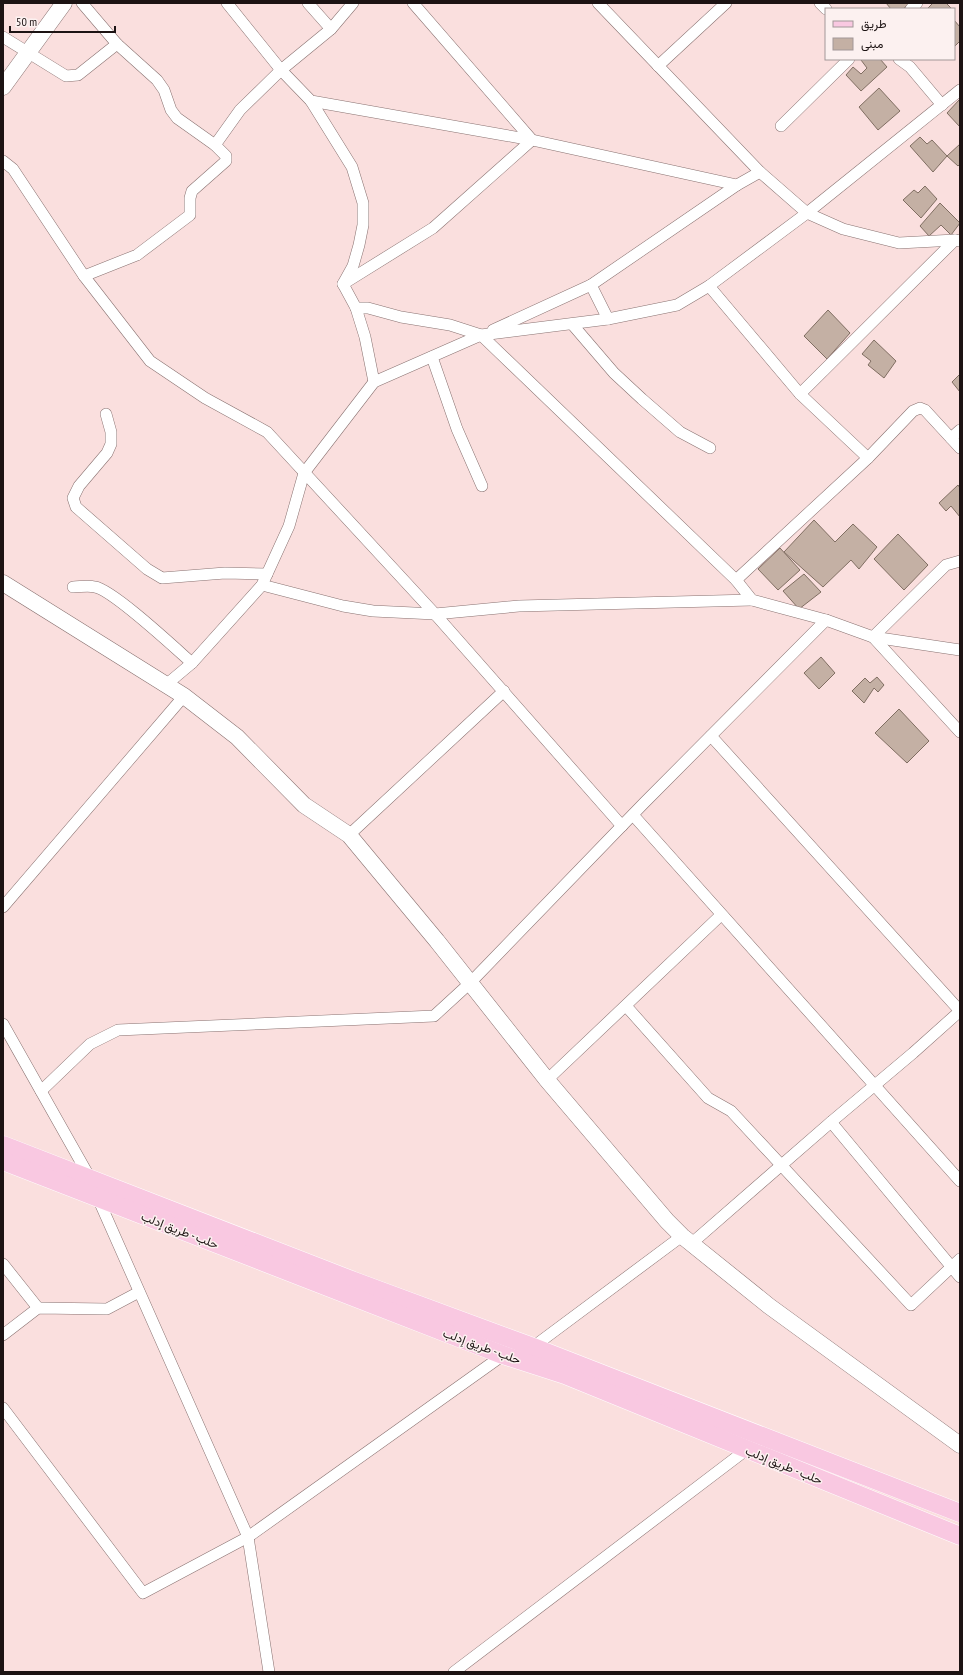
<svg xmlns="http://www.w3.org/2000/svg" width="963" height="1675" font-family="'PT Sans Narrow',Vazirmatn,sans-serif">
	<style>
		.building { fill: #c4b0a4; stroke: #806e62 }
		.lines { fill: none; stroke-linecap: round; stroke-linejoin: round }
		.street-casing { stroke: #897271; stroke-width: 12 }
		.secondary-casing { stroke: #897271; stroke-width: 17 }
		.primary-casing { stroke: #fff; stroke-width: 19 }
		.street { stroke: #fff; stroke-width: 11 }
		.secondary { stroke: #fff; stroke-width: 16 }
		.primary { stroke: #f9c8e1; stroke-width: 18 }
		.labels { text-anchor: middle; dominant-baseline: central; stroke-width: 3; stroke-linejoin: round; paint-order: stroke }
		.street-label { font-size: 12px; fill: #1c1313; stroke: #fcf1f0 }
	</style>
	<rect width="100%" height="100%" fill="#fadfde"/>
	<g class="building">
		<path d="M886,3h24l-7,6h-12z"/>
		<path d="M933,3h13l6,6h-22l-2,-1z"/>
		<path d="M954,20l6,7v14l-6,6z"/>
		<path d="M862,59h18l7,8 -26,24 -15,-16 7,-8 8,7 6,-6 -6,-8z"/>
		<path d="M879,88l21,23 -22,19 -19,-23z"/>
		<path d="M960,99v28l-13,-14z"/>
		<path d="M920,137l7,7 5,-4 15,16 -14,16 -23,-26z"/>
		<path d="M960,144v20l-2,2 -11,-10z"/>
		<path d="M925,186l12,13 -16,19 -18,-18 11,-10 4,3z"/>
		<path d="M940,203l20,20 -9,12 -10,-10 -12,11 -9,-10z"/>
		<path d="M828,310l22,23 -23,26 -23,-23z"/>
		<path d="M874,340l22,21 -12,17 -16,-13 3,-4 -9,-7z"/>
		<path d="M960,374v18l-8,-10z"/>
		<path d="M958,485l2,3v29l-9,-11 -5,5 -7,-8z"/>
		<path d="M814,520l21,22 18,-18 24,23 -18,22 -8,-9 -28,27 -39,-35z"/>
		<path d="M898,534l30,31 -24,25 -30,-31z"/>
		<path d="M780,548l20,22 -22,20 -20,-21z"/>
		<path d="M804,574l17,18 -22,17 -16,-18z"/>
		<path d="M821,657l14,16 -16,16 -15,-16z"/>
		<path d="M877,677l7,8 -6,7 -4,-4 -10,15 -12,-12 13,-13 5,5z"/>
		<path d="M899,709l30,32 -22,22 -32,-30z"/>
	</g>
	<g class="lines">
		<defs>
			<g id="street">
				<path d="M82,3l35,41 40,36 7,10 7,20 6,8 38,27 11,11v5l-34,30 -2,7v17l-53,40 -53,21"/>
				<path d="M227,3l54,67 30,31 221,39 205,45 23,-13"/>
				<path d="M308,3l23,26"/>
				<path d="M598,3l162,169 47,41 36,16 56,14 56,-3 5,1"/>
				<path d="M820,3l6,6"/>
				<path d="M911,9l6,-6"/>
				<path d="M3,37l63,39 12,-1 39,-31"/>
				<path d="M899,59l11,8 32,38"/>
				<path d="M658,66l68,-63"/>
				<path d="M311,101l41,66 11,36v22l-4,20 -6,21 -10,18 13,24h12l33,9 49,8 31,10 127,-16 69,-14 32,-19 98,-73 153,-123"/>
				<path d="M781,126l68,-67"/>
				<path d="M215,145l25,-35 41,-40 50,-41 22,-26"/>
				<path d="M3,161l10,8 71,107 66,85 55,37 62,34 168,182 187,212"/>
				<path d="M343,284l90,-56 99,-88 -119,-137"/>
				<path d="M591,285l17,34"/>
				<path d="M709,286l91,108 68,64"/>
				<path d="M356,308l9,29 9,45"/>
				<path d="M572,324l42,49 28,26 38,33 30,16"/>
				<path d="M493,330l98,-45 146,-100"/>
				<path d="M432,357l25,72 25,57"/>
				<path d="M800,394l155,-154"/>
				<path d="M106,414l5,18v12l-4,9 -28,33 -6,12 3,9 71,62 15,9 63,-5 42,1"/>
				<path d="M951,438l9,-8"/>
				<path d="M960,561l-14,4 -73,72 87,95"/>
				<path d="M736,580l132,-122 45,-47 7,-3 5,2 35,38"/>
				<path d="M262,585l81,21 30,5 62,3 84,-8 233,-6"/>
				<path d="M73,587c7,0 15,-2 22,0 18,3 80,61 97,76"/>
				<path d="M167,684l25,-21 70,-78 27,-59 15,-53 70,-91 107,-47 255,245 16,20 74,20 47,17 87,13"/>
				<path d="M633,815l327,366"/>
				<path d="M349,835l155,-144"/>
				<path d="M3,907l181,-211"/>
				<path d="M626,1006l82,92 23,13 180,194 49,-46"/>
				<path d="M3,1024l87,154"/>
				<path d="M547,1080l174,-165"/>
				<path d="M41,1091l49,-47 28,-14 316,-14 36,-33 174,-180 182,-183"/>
				<path d="M831,1122l129,155"/>
				<path d="M97,1196l151,341 21,135"/>
				<path d="M692,1243l139,-121 82,-69 47,-42 -249,-275"/>
				<path d="M3,1264l35,44"/>
				<path d="M3,1335l35,-27 69,1 32,-17"/>
				<path d="M533,1347l149,-111"/>
				<path d="M3,1408l140,185 105,-56 258,-184"/>
				<path d="M454,1672l292,-222"/>
			</g>
			<g id="secondary">
				<path d="M3,87l61,-84"/>
				<path d="M3,583l181,113 53,41 67,68 45,30 88,106 110,139 120,141 15,15 87,70 191,139"/>
			</g>
			<g id="primary">
				<path d="M3,1145l351,136 179,66 427,166"/>
				<path d="M3,1161l500,194 62,20 395,161"/>
			</g>
		</defs>
		<use href="#street" class="street-casing"/>
		<use href="#secondary" class="secondary-casing"/>
		<use href="#primary" class="primary-casing"/>
		<use href="#street" class="street"/>
		<use href="#secondary" class="secondary"/>
		<use href="#primary" class="primary"/>
	</g>
	<g class="labels">
		<g class="street-label">
			<text transform="translate(180 1230) rotate(21)">حلب - طريق إدلب</text>
			<text transform="translate(482 1346) rotate(20)">حلب - طريق إدلب</text>
			<text transform="translate(784 1465) rotate(22)">حلب - طريق إدلب</text>
		</g>
	</g>
	<rect width="963" height="1675" fill="none" stroke="#1c1313" stroke-width="8"/>
	<rect x="825" y="8" width="130" height="52" fill="#fcf1f0" stroke="#a29898"/>
	<rect x="833" y="21" width="20" height="6" fill="#f9c8e1" stroke="#a29898"/>
	<text x="861" y="28" font-size="12" fill="#1c1313">طريق</text>
	<rect x="833" y="38" width="20" height="12" fill="#c4b0a4" stroke="#a29898"/>
	<text x="861" y="48" font-size="12" fill="#1c1313">مبنى</text>
	<path d="M10 26v6h105v-6" fill="none" stroke="#1c1313" stroke-width="2"/>
	<text x="16" y="26" font-size="12" fill="#1c1313" stroke="#fcf1f0" stroke-width="3" paint-order="stroke">50 m</text>
</svg>
